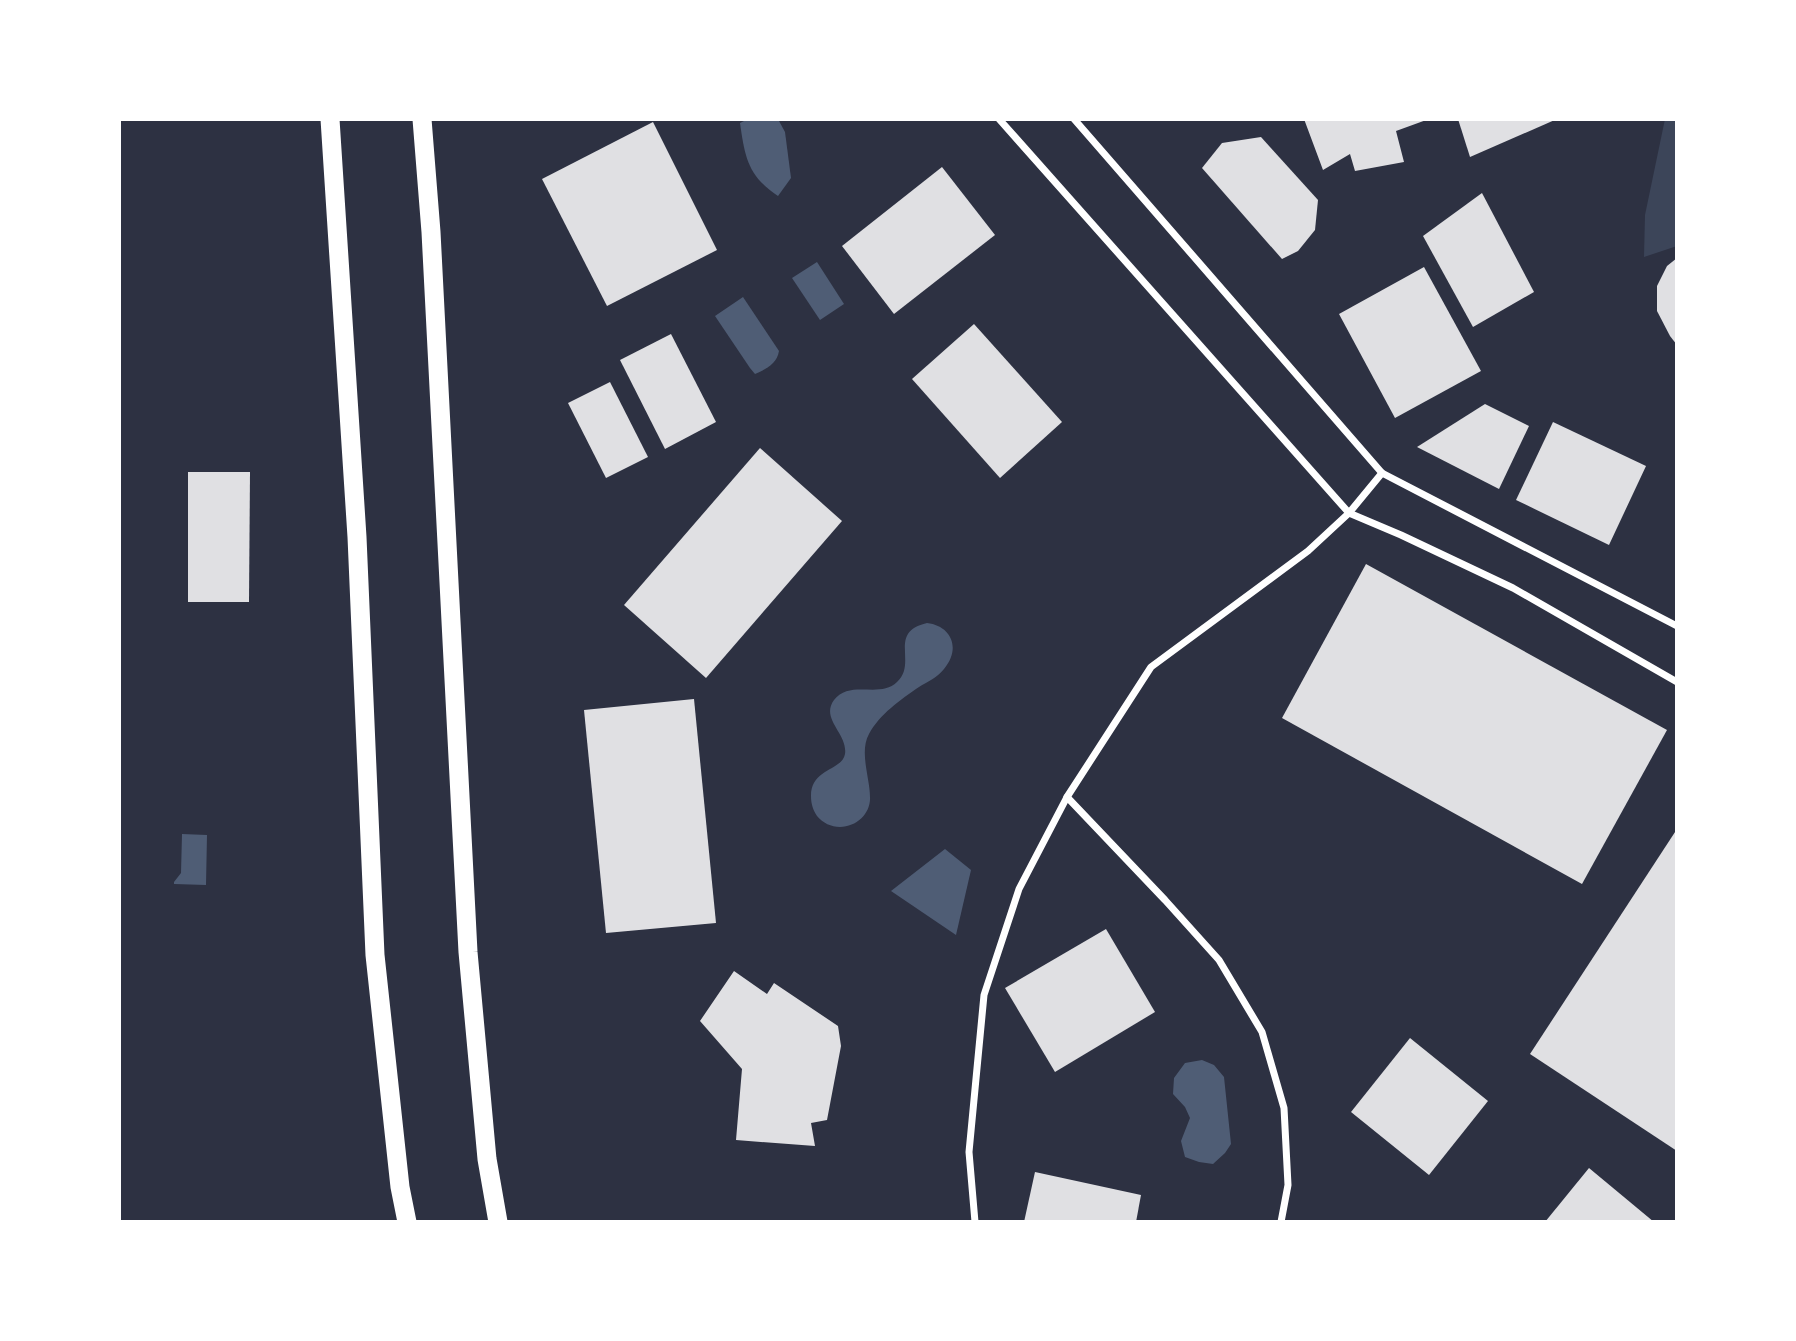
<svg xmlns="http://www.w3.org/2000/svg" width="1796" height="1341" font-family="Poppins,sans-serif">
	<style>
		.green { fill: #3c4559 }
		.water { fill: #4f5d75 }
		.building { fill: #e0e0e3 }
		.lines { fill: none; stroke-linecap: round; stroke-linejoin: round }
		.minor { stroke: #fff; stroke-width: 7 }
		.trunk { stroke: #fff; stroke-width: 19 }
	</style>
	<rect width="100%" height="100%" fill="#2d3142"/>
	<path class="green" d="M1665,119h12v127l-33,11 1,-42z"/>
	<g class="water">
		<path d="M748,119l31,2 6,11 6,46 -13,18c-30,-20 -33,-38 -38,-73z"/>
		<path d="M817,262l27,42 -24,16 -28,-42z"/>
		<path d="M743,297l36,54c-2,13 -13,18 -24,23l-5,-6 -35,-52z"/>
		<path d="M927,623c25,3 34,26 17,46 -6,8 -17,13 -25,18 -18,12 -40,28 -50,47 -10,18 1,44 1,63 1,16 -13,30 -30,30 -9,0 -17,-4 -23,-11 -4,-6 -6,-12 -6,-20 0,-28 31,-25 34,-42 3,-20 -25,-35 -11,-54 16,-21 46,-1 63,-18 21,-19 -10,-50 30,-59z"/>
		<path d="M182,834l25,1 -1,50 -32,-1v-2l7,-9z"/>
		<path d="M945,849l26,21 -15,65 -65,-44z"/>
		<path d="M1202,1060l12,5 10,12 7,67 -6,9 -12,11 -14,-2 -14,-5 -4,-16 9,-23 -5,-11 -12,-13 1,-16 11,-15z"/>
	</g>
	<g class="building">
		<path d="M1304,119h125l-33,12 8,31 -49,9 -5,-17 -27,16z"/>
		<path d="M1458,119h99l-87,38z"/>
		<path d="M653,122l64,128 -110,56 -65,-127z"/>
		<path d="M1261,137l57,63 -3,30 -17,21 -16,8 -80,-91 20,-25z"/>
		<path d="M942,167l53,68 -101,79 -52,-68z"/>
		<path d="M1482,193l52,99 -61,35 -50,-91z"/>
		<path d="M1677,258v87l-7,-9 -13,-25v-25l10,-20z"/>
		<path d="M1424,267l57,104 -86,47 -56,-104z"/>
		<path d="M974,324l88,98 -62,56 -88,-99z"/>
		<path d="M671,334l45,88 -51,27 -45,-89z"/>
		<path d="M610,382l38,75 -42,21 -38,-75z"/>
		<path d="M1485,404l44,22 -30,63 -82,-42z"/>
		<path d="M1553,422l93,44 -37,79 -93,-45z"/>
		<path d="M760,448l82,73 -136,157 -82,-73z"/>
		<path d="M188,472h62l-1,130h-61z"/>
		<path d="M1366,564l301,166 -85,154 -300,-166z"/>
		<path d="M694,699l22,224 -110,10 -22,-223z"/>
		<path d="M1677,829v322l-147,-97z"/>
		<path d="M1106,929l49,83 -100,60 -50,-84z"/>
		<path d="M734,971l33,23 7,-11 64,43 3,20 -14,74 -16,3 4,23 -79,-6 6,-71 -42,-48z"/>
		<path d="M1410,1038l78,63 -59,74 -78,-63z"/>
		<path d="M1589,1168l65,54h-109z"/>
		<path d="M1035,1172l106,23 -5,27h-112z"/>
	</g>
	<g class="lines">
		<g class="minor">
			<path d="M999,119l350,394 52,22 112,53 164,94"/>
			<path d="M1074,119l308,354 295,153"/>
			<path d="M1067,797l98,103 54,60 43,72 22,76 4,77 -7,37"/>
			<path d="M975,1222l-6,-70 15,-157 35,-106 48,-92 84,-130 157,-116 41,-38 33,-40"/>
		</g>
		<g class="trunk">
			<path d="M330,119l27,418 18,418 25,232 7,35"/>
			<path d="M422,119l9,113 37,720 19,207 11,63"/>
		</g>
	</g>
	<rect width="1796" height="1341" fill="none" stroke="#ffffff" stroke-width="242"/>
</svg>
